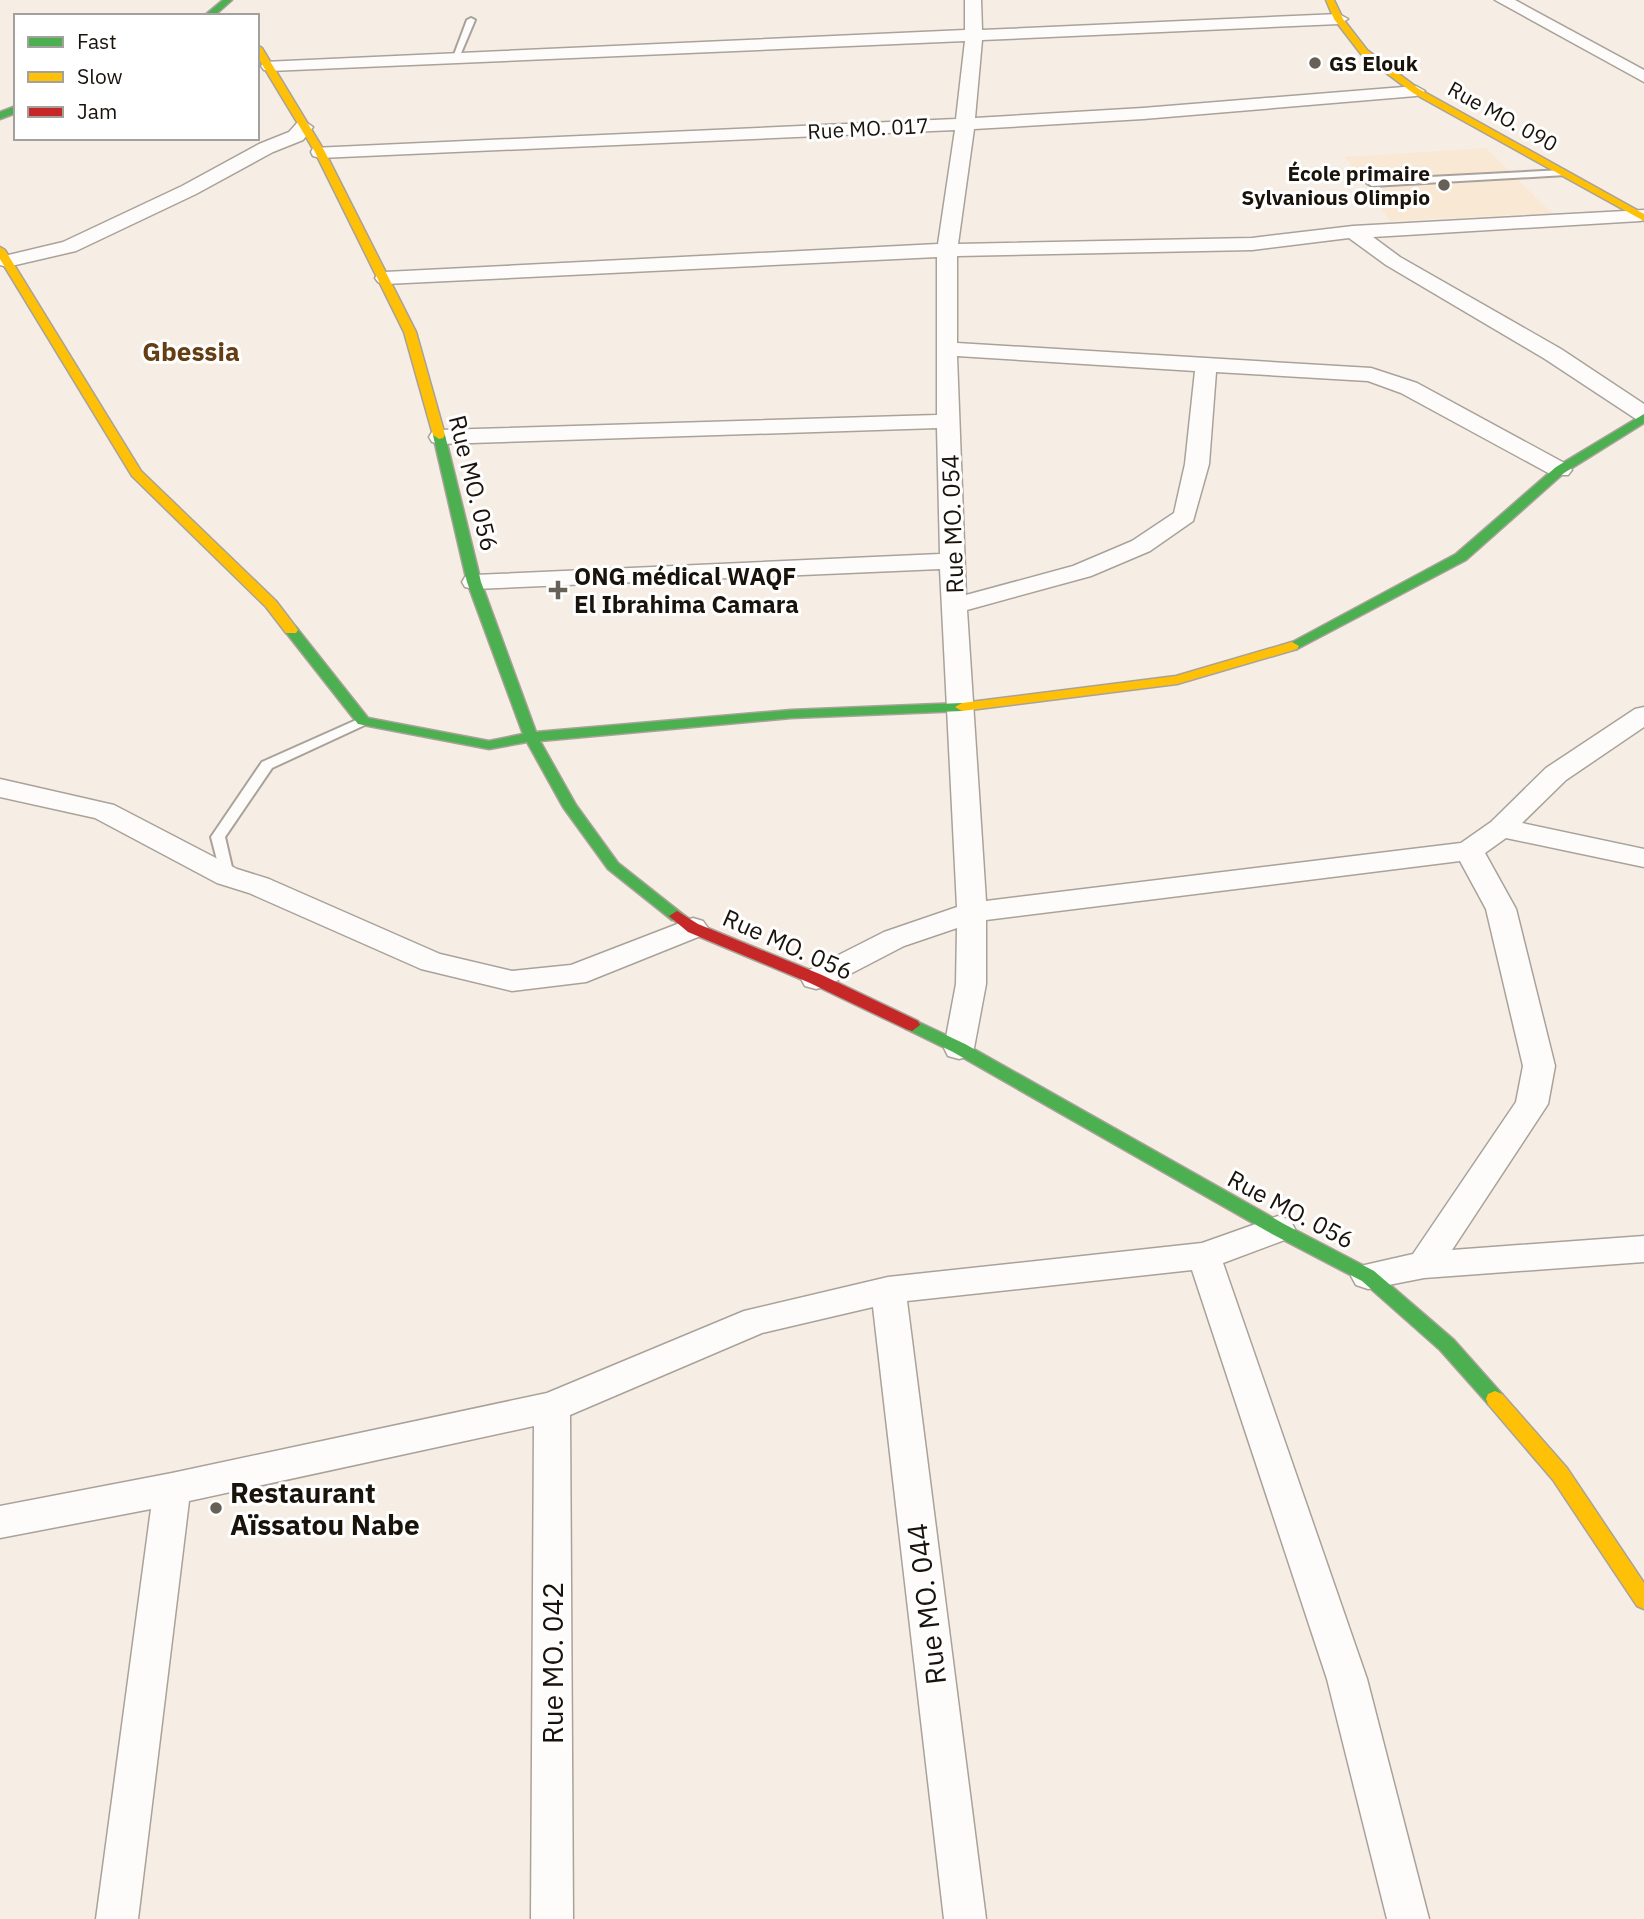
<svg xmlns="http://www.w3.org/2000/svg" width="1644" height="1919" font-family="'IBM Plex Sans',sans-serif">
	<style>
		.built { fill: #f9e8d4 }
		.lines { fill: none; stroke-linecap: round; stroke-linejoin: round }
		.lane-casing { stroke: #a9a29a; stroke-width: 4 }
		.street-casing { stroke: #a9a29a; stroke-width: 3 }
		.fast-casing { stroke: #a9a29a; stroke-width: 3 }
		.slow-casing { stroke: #a9a29a; stroke-width: 3 }
		.jam-casing { stroke: #a9a29a; stroke-width: 3 }
		.lane { fill: #fefcfb; fill-rule: evenodd }
		.street { fill: #fefcfb; fill-rule: evenodd }
		.fast { fill: #4caf50; fill-rule: evenodd }
		.slow { fill: #ffc107; fill-rule: evenodd }
		.jam { fill: #c62828; fill-rule: evenodd }
		.poi-dot { fill: #666057; stroke: #fff; stroke-width: 2.5 }
		.labels { text-anchor: middle; dominant-baseline: central; stroke-width: 6; stroke-linejoin: round; paint-order: stroke }
		.far-poi-label { font-size: 21px; font-weight: bold; fill: #19130b; stroke: #fff; text-anchor: start }
		.far-street-label { font-size: 21px; fill: #19130b; stroke: #fff }
		.street-label { font-size: 24px; fill: #19130b; stroke: #fff }
		.poi-label { font-size: 24px; font-weight: bold; fill: #19130b; stroke: #fff; text-anchor: start }
		.far-district-label { font-size: 26px; font-weight: bold; fill: #673e14; stroke: #fff }
		.near-poi-label { font-size: 28px; font-weight: bold; fill: #19130b; stroke: #fff; text-anchor: start }
		.near-street-label { font-size: 28px; fill: #19130b; stroke: #fff }
	</style>
	<rect width="100%" height="100%" fill="#f6eee5"/>
	<path class="built" d="M1486,148l66,65 -162,8 -45,-64z"/>
	<g class="lines">
		<defs>
			<g id="lane">
				<path d="M471,18l4,2 -16,38 -7,2 15,-40z"/>
				<path d="M1563,170l4,3 -1,2 -194,11 -5,-3 5,-3z"/>
				<path d="M363,717l6,4 -2,3 -95,44 -47,69 9,39 -2,3h-10l-11,-42 51,-75z"/>
			</g>
			<g id="street">
				<path d="M965,0h16l1,30 357,-16 9,5 -9,5 -357,16 -7,78 168,-10 273,-22 9,5 -9,5 -273,23 -169,10 -16,115 294,-6 101,-12 291,-16v10l-4,1 -267,16 27,20 161,92 83,55v17l-8,-2 -91,-60 -159,-94 -37,-27 -97,12 -295,6v87l414,25 46,15 151,82 4,5 -4,5h-16l-151,-82 -33,-12 -152,-9 -7,92 -16,57 -43,30 -59,25 -124,34 19,291 475,-58 30,-21 55,-54 89,-59 9,-2v20l-78,53 -44,43 122,26v18l-138,-29 -21,15 31,56 39,157 -7,38 -96,146 192,-14v26l-220,16 -56,11 -12,-4 -5,-9 5,-9 57,-13 103,-152 7,-36 -37,-157 -26,-48 -474,59v64l-12,64 -4,8 -11,3 -11,-3 -4,-8 12,-64 1,-56 -53,18 -77,40 -11,3 -11,-3 -4,-7 4,-7 79,-40 73,-25 -17,-338 -466,20 -9,-2 -3,-5 3,-5 9,-2 466,-21 -3,-126 -497,16 -8,-2 -3,-5 3,-5 8,-2 497,-15v-158l-552,27 -7,-2 -3,-4 3,-4 7,-2 553,-28 17,-114 -635,28 -7,-2 -2,-4 2,-4 643,-29 9,-78 -695,30 -6,-1 -3,-4 3,-4 701,-32zM957,356l238,15 -10,93 -11,49 -42,28 -59,25 -107,29z"/>
				<path d="M1495,0h20l129,70v12z"/>
				<path d="M304,121l9,6 -10,13 -30,12 -77,42 -120,57 -69,16 -7,-2v-8l63,-15 119,-56 77,-42 30,-12 8,-9z"/>
				<path d="M0,779l114,26 123,64 32,10 171,75 72,17 59,-6 122,-47 10,3 5,7 -5,7 -117,47 -74,9 -91,-22 -172,-76 -32,-10 -122,-65 -95,-21z"/>
				<path d="M1278,1216l12,4 5,9 -5,9 -67,25 144,416 62,240h-42l-60,-240 -135,-409 -285,31 79,618h-42l-71,-612 -111,26 -192,82 3,504h-42l3,-493 -345,75 -51,418h-42l55,-410 -151,29v-32l172,-33 375,-80 197,-82 144,-34 314,-34z"/>
			</g>
			<g id="fast">
				<path d="M223,0h9l-18,16h-10z"/>
				<path d="M16,106v7l-16,6v-7z"/>
				<path d="M1644,414v9l-80,50 -98,87 -169,89 -5,1 -7,-4 171,-92 100,-87z"/>
				<path d="M439,431l6,4 36,147 55,150 255,-22 171,-7 7,4 -7,4 -171,7 -251,23 36,64 42,58 67,53 -3,4h-10l-64,-51 -45,-62 -36,-65 -38,7 -131,-25 -74,-94 7,-4 5,1 72,91 121,23 34,-7 -56,-152 -34,-147z"/>
				<path d="M912,1019l53,25 319,180 90,47 80,69 48,54 2,5 -2,5 -7,3 -7,-3 -48,-54 -78,-69 -90,-47 -319,-182 -47,-23 -2,-4z"/>
			</g>
			<g id="slow">
				<path d="M1326,0h8l9,19 24,31 52,39 225,125v7l-231,-128 -52,-39 -27,-35z"/>
				<path d="M257,45l5,3 63,104 91,180 29,103 -2,3 -4,1 -6,-4 -29,-103 -89,-180 -58,-96z"/>
				<path d="M0,247l5,3 136,221 135,130 22,29 -2,3h-10l-20,-26 -134,-131 -132,-217z"/>
				<path d="M1292,642l7,4 -2,3 -120,35 -215,27 -7,-4 7,-4 214,-27z"/>
				<path d="M1495,1391l7,3 65,74 77,115v26l-7,-3 -84,-126 -65,-76 -2,-5 2,-5z"/>
			</g>
			<path id="jam" d="M677,911l21,13 124,51 96,46 2,4 -8,6 -6,-2 -96,-46 -122,-51 -19,-16z"/>
		</defs>
		<use href="#lane" class="lane-casing"/>
		<use href="#street" class="street-casing"/>
		<use href="#fast" class="fast-casing"/>
		<use href="#slow" class="slow-casing"/>
		<use href="#jam" class="jam-casing"/>
		<use href="#lane" class="lane"/>
		<use href="#street" class="street"/>
		<use href="#fast" class="fast"/>
		<use href="#slow" class="slow"/>
		<use href="#jam" class="jam"/>
	</g>
	<g class="poi-dot">
		<circle cx="1315" cy="63" r="7"/>
		<circle cx="1444" cy="185" r="7"/>
		<path d="M554.5 579.5h7v7h7v7h-7v7h-7v-7h-7v-7h7z"/>
		<circle cx="216" cy="1508" r="7"/>
	</g>
	<g class="labels">
		<g class="far-poi-label">
			<text x="1329" y="63">GS Elouk</text>
			<text x="1430" y="173" text-anchor="end">École primaire<tspan x="1430" dy="24">Sylvanious Olimpio</tspan></text>
		</g>
		<g class="far-street-label">
			<text transform="translate(1503 116) rotate(29)">Rue MO. 090</text>
			<text transform="translate(868 128) rotate(-3)">Rue MO. 017</text>
		</g>
		<g class="street-label">
			<text transform="translate(474 483) rotate(76)">Rue MO. 056</text>
			<text transform="translate(952 524) rotate(-92)">Rue MO. 054</text>
			<text transform="translate(788 944) rotate(24)">Rue MO. 056</text>
			<text transform="translate(1291 1209) rotate(28)">Rue MO. 056</text>
		</g>
		<g class="poi-label">
			<text x="574" y="576">ONG médical WAQF<tspan x="574" dy="28">El Ibrahima Camara</tspan></text>
		</g>
		<g class="far-district-label">
			<text x="191" y="351">Gbessia</text>
		</g>
		<g class="near-poi-label">
			<text x="230" y="1492">Restaurant<tspan x="230" dy="32">Aïssatou Nabe</tspan></text>
		</g>
		<g class="near-street-label">
			<text transform="translate(926 1604) rotate(-97)">Rue MO. 044</text>
			<text transform="translate(552 1663) rotate(-90)">Rue MO. 042</text>
		</g>
	</g>
	<rect x="14" y="14" width="245" height="126" fill="#ffffff" stroke="#a3a19d" stroke-width="2"/>
	<rect x="28" y="37" width="35" height="10" fill="#4caf50" stroke="#a3a19d" stroke-width="2"/>
	<text x="77" y="49" font-size="21" fill="#19130b">Fast</text>
	<rect x="28" y="72" width="35" height="10" fill="#ffc107" stroke="#a3a19d" stroke-width="2"/>
	<text x="77" y="84" font-size="21" fill="#19130b">Slow</text>
	<rect x="28" y="107" width="35" height="10" fill="#c62828" stroke="#a3a19d" stroke-width="2"/>
	<text x="77" y="119" font-size="21" fill="#19130b">Jam</text>
</svg>
